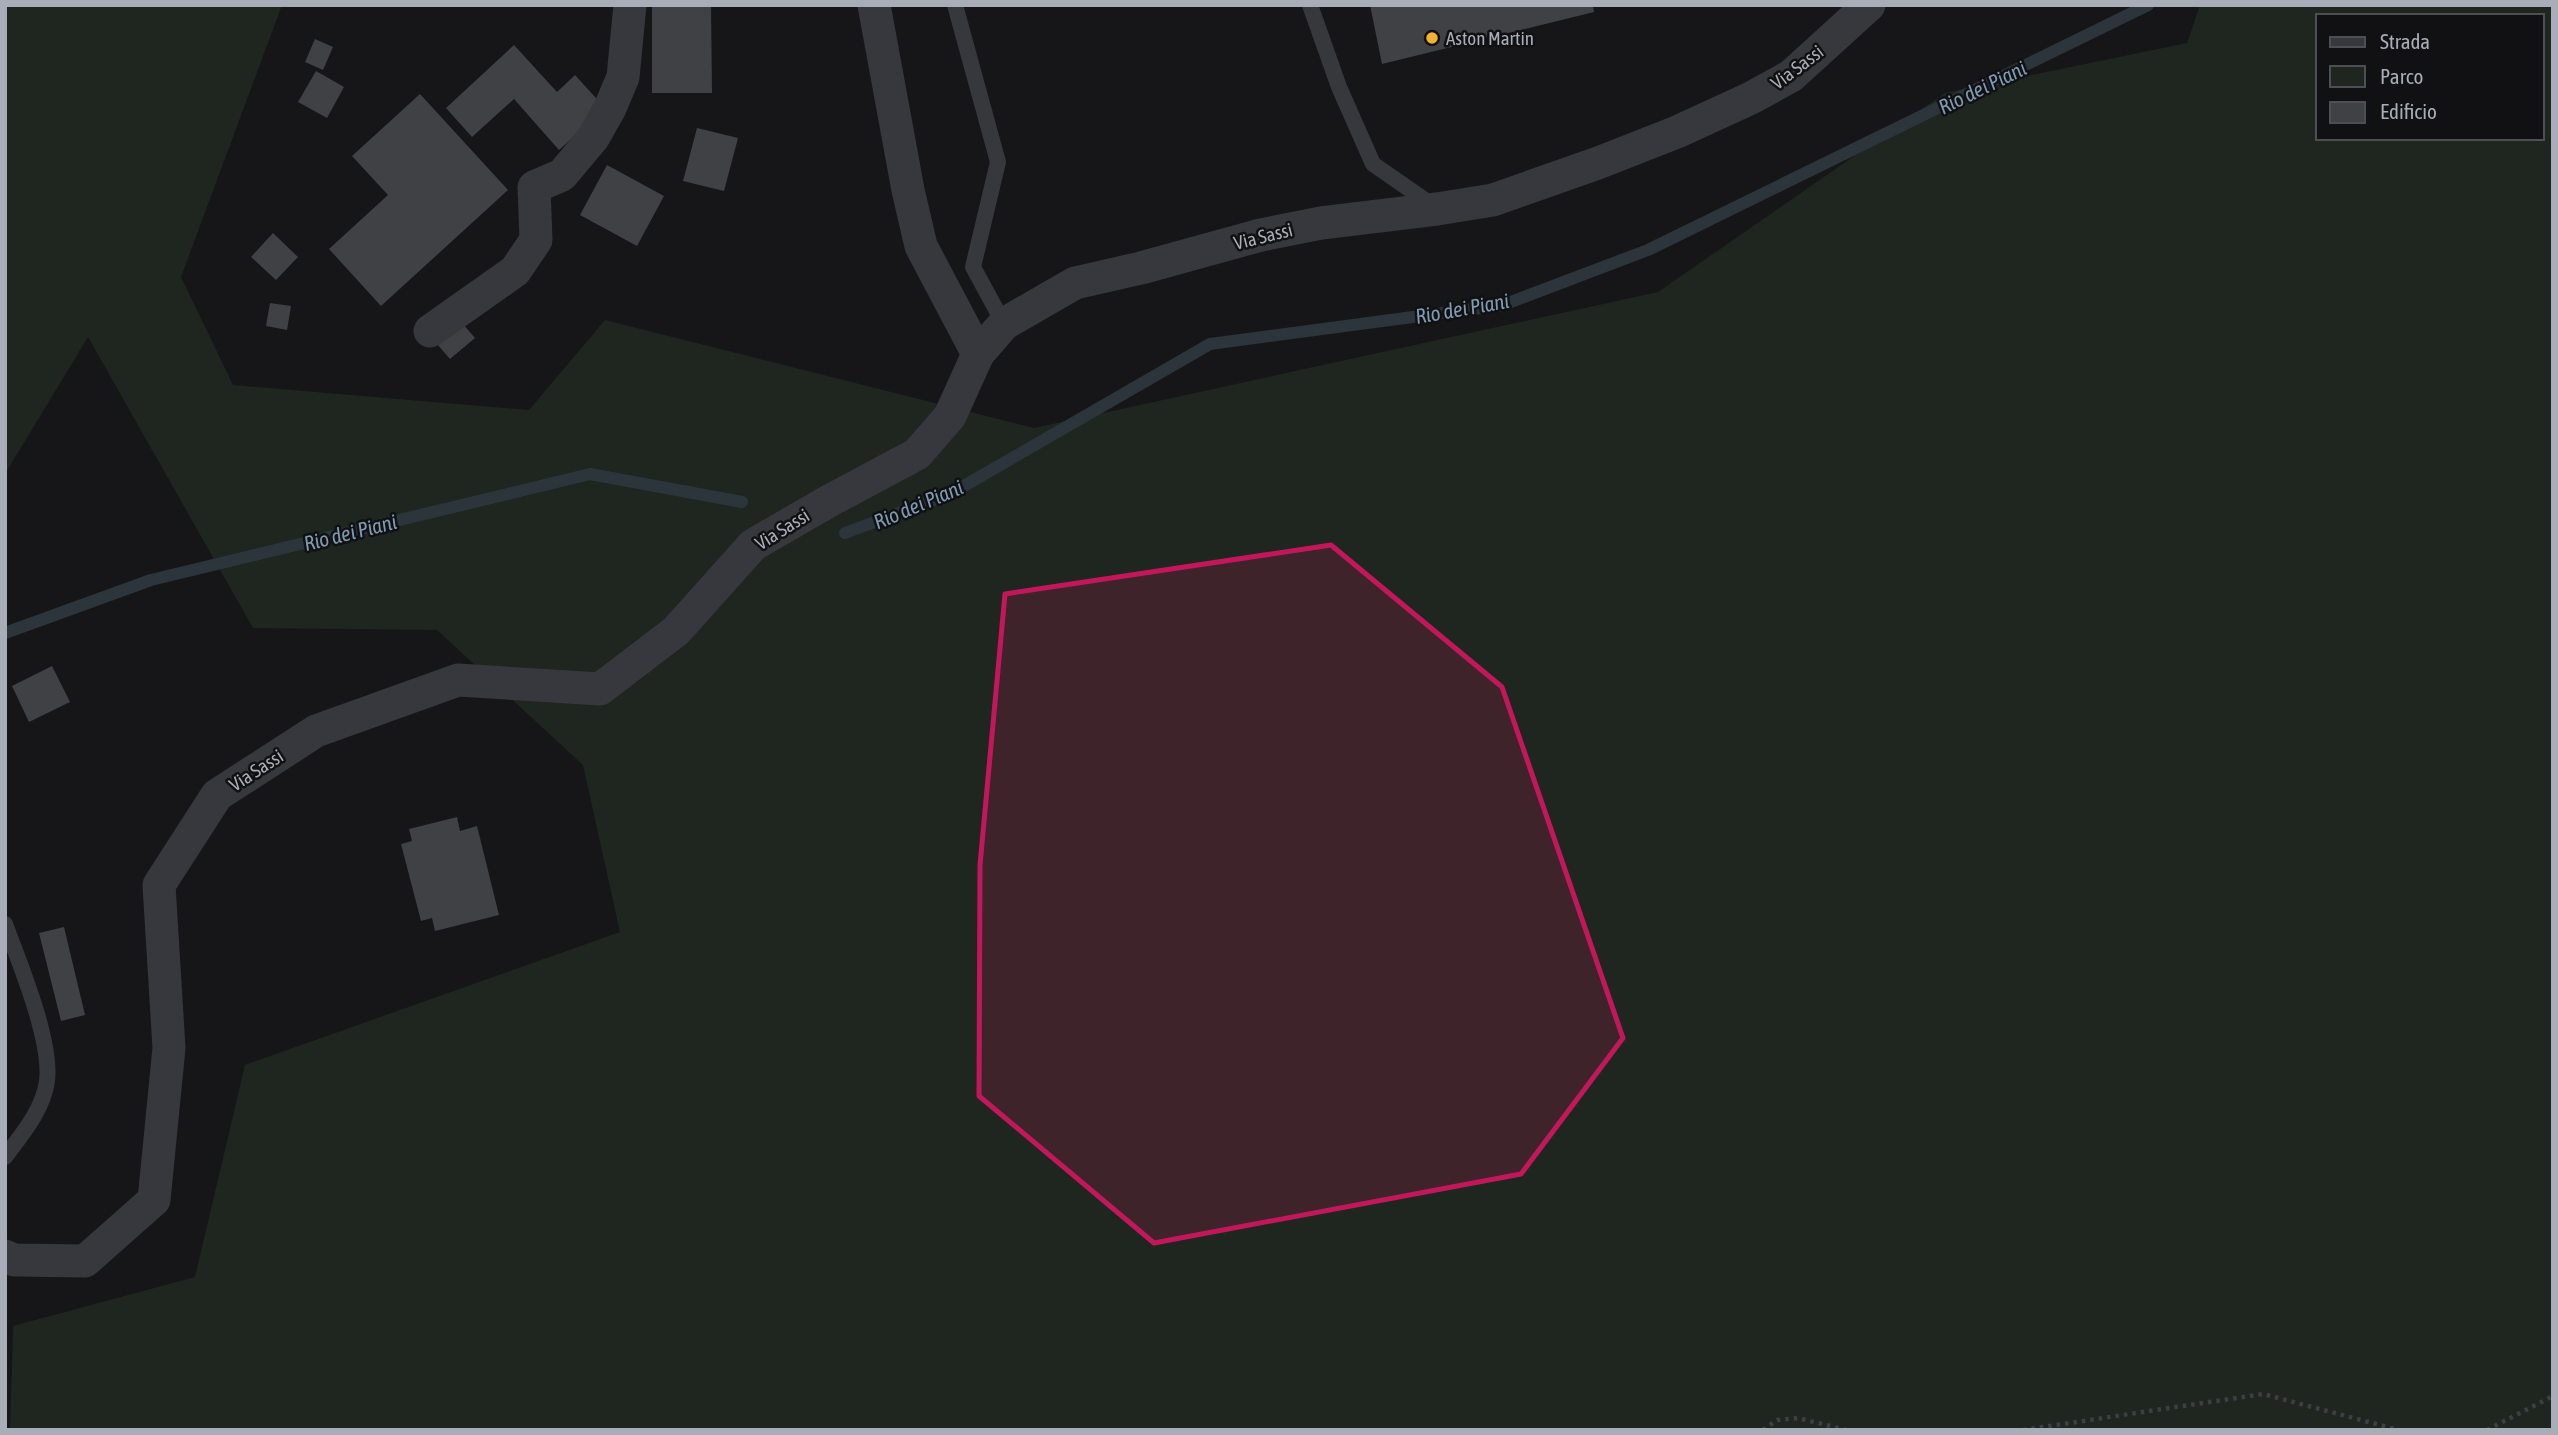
<svg xmlns="http://www.w3.org/2000/svg" width="2558" height="1435" font-family="'Asap Condensed',sans-serif">
	<style>
		.green { fill: #1e261f; fill-rule: evenodd }
		.lines { fill: none; stroke-linecap: round; stroke-linejoin: round }
		.stream { stroke: #2c353c; stroke-width: 12 }
		.building { fill: #404145 }
		.path { stroke: #3d3f44; stroke-width: 4.5; stroke-dasharray: 3.5 5; stroke-linecap: butt }
		.service { stroke: #37383d; stroke-width: 16 }
		.minor { stroke: #37383d; stroke-width: 33 }
		.marked { fill: #c2185b; fill-opacity: 0.2; stroke: #c2185b; stroke-width: 5; stroke-linejoin: round }
		.poi-dot { fill: #f2b134; stroke: #111113; stroke-width: 2.5 }
		.labels { text-anchor: middle; dominant-baseline: central; stroke-width: 5; stroke-linejoin: round; paint-order: stroke }
		.poi-label { font-size: 19px; fill: #a8adb8; stroke: #111113; text-anchor: start }
		.street-label { font-size: 19px; fill: #a8adb8; stroke: #111113 }
		.water-label { font-size: 21px; font-style: italic; fill: #7f9bb3; stroke: #111113 }
	</style>
	<rect width="100%" height="100%" fill="#161618"/>
	<path class="green" d="M5,5h277l-101,272 52,108 296,25 76,-90 429,108 624,-136 287,-199 242,-50 13,-38h353v1425h-2543l3,-104 182,-49 50,-212 375,-133 -37,-167 -146,-135 -184,-2 -165,-291 -83,137zM2318,16h224v122h-224z"/>
	<g class="lines">
		<g class="stream">
			<path d="M845,533l105,-39 260,-150 293,-39 145,-55 500,-245"/>
			<path d="M5,633l146,-53 439,-106 152,28"/>
		</g>
	</g>
	<g class="building">
		<path d="M652,5h59l1,88h-60z"/>
		<path d="M1370,5h223l1,7 -212,52z"/>
		<path d="M315,39l18,8 -10,23 -18,-8z"/>
		<path d="M514,45l43,47 18,-17 30,33 -46,42 -45,-51 -42,38 -26,-29z"/>
		<path d="M316,71l28,16 -17,31 -29,-16z"/>
		<path d="M420,94l88,96 -127,116 -52,-57 59,-54 -36,-39z"/>
		<path d="M697,128l41,10 -14,53 -41,-10z"/>
		<path d="M607,165l57,31 -27,50 -57,-31z"/>
		<path d="M273,233l25,24 -22,23 -25,-23z"/>
		<path d="M270,303l21,3 -4,24 -21,-4z"/>
		<path d="M462,323l13,15 -25,21 -13,-15z"/>
		<path d="M52,666l18,36 -41,20 -17,-36z"/>
		<path d="M457,817l3,14 17,-5 22,89 -64,16 -3,-13 -11,3 -20,-77 11,-3 -3,-12z"/>
		<path d="M64,927l21,88 -24,6 -22,-88z"/>
	</g>
	<g class="lines">
		<g class="path">
			<path d="M1763,1430l14,-10 21,-2 48,12"/>
			<path d="M2023,1430l240,-36 136,36"/>
			<path d="M2487,1430l66,-34"/>
		</g>
		<g class="service">
			<path d="M955,5l43,157 -25,105 31,57"/>
			<path d="M1310,5l29,82 34,77 62,43"/>
			<path d="M5,924c15,40 47,117 42,157 -4,29 -25,53 -42,76"/>
		</g>
		<g class="minor">
			<path d="M874,5l34,185 13,56 57,108"/>
			<path d="M430,331l85,-60 21,-31 -2,-53 28,-12 31,-37 17,-30 13,-31 7,-72"/>
			<path d="M5,1256l9,4 71,1 69,-61 15,-152 -10,-163 58,-90 99,-64 142,-51 142,9 76,-58 77,-86 76,-44 88,-47 33,-38 28,-62 26,-30 71,-41 66,-15 120,-33 60,-12 116,-14 56,-9 105,-37 79,-31 74,-34 40,-22 78,-71"/>
		</g>
	</g>
	<path class="marked" d="M1331,545l171,142 121,351 -102,136 -367,69 -175,-147 1,-231 25,-271z"/>
	<circle class="poi-dot" cx="1432" cy="38" r="7"/>
	<g class="labels">
		<g class="poi-label">
			<text x="1446" y="38">Aston Martin</text>
		</g>
		<g class="street-label">
			<text transform="translate(1797 67) rotate(-37)">Via Sassi</text>
			<text transform="translate(1263 236) rotate(-14)">Via Sassi</text>
			<text transform="translate(782 529) rotate(-32)">Via Sassi</text>
			<text transform="translate(256 770) rotate(-33)">Via Sassi</text>
		</g>
		<g class="water-label">
			<text transform="translate(1982 87) rotate(-26)">Rio dei Piani</text>
			<text transform="translate(1462 308) rotate(-10)">Rio dei Piani</text>
			<text transform="translate(918 504) rotate(-23)">Rio dei Piani</text>
			<text transform="translate(350 532) rotate(-14)">Rio dei Piani</text>
		</g>
	</g>
	<rect width="2558" height="1435" fill="none" stroke="#a8adb8" stroke-width="14"/>
	<rect x="2316" y="14" width="228" height="126" fill="#111113" stroke="#4d4f55" stroke-width="2"/>
	<rect x="2330" y="37" width="35" height="10" fill="#37383d" stroke="#4d4f55" stroke-width="2"/>
	<text x="2380" y="49" font-size="21" fill="#a8adb8">Strada</text>
	<rect x="2330" y="66" width="35" height="21" fill="#1e261f" stroke="#4d4f55" stroke-width="2"/>
	<text x="2380" y="84" font-size="21" fill="#a8adb8">Parco</text>
	<rect x="2330" y="102" width="35" height="21" fill="#404145" stroke="#4d4f55" stroke-width="2"/>
	<text x="2380" y="119" font-size="21" fill="#a8adb8">Edificio</text>
</svg>
